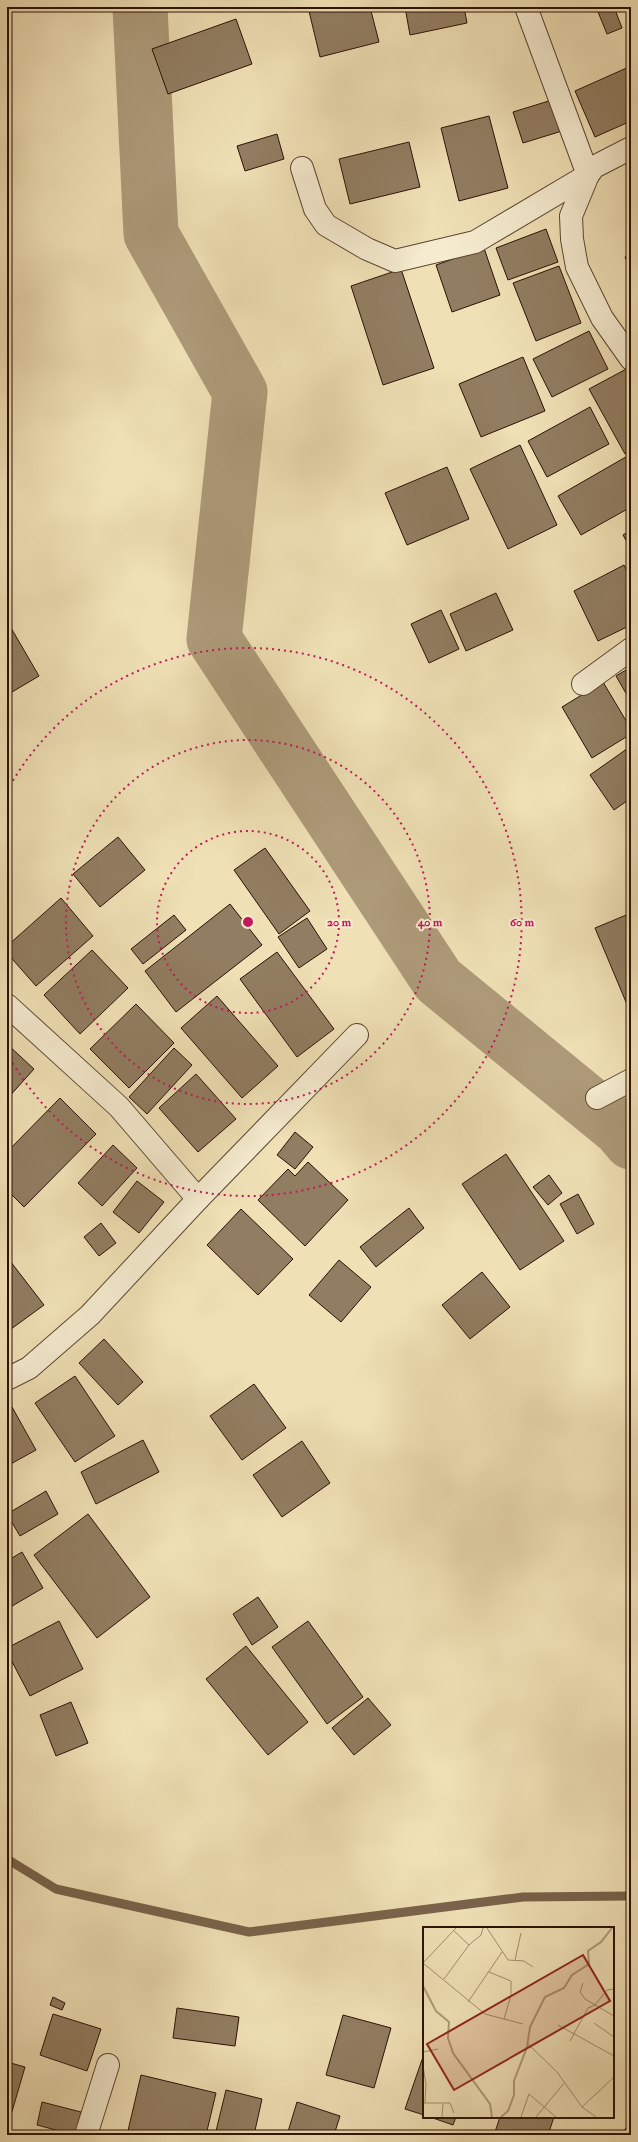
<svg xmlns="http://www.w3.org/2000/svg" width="638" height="2142" font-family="'IM FELL Double Pica',serif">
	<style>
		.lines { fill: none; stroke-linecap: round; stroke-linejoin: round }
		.stream { stroke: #79634b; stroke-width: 9 }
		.river { stroke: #ad9a79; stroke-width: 55 }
		.building { fill: #917d61; stroke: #2c1105 }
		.street-casing { stroke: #5d4531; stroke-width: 24 }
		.street { stroke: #f5ebcf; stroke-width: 22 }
		.ring { fill: none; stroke: #c2185b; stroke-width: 2; stroke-dasharray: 2 4 }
		.inset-river { fill: none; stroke: #ad9a79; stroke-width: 2 }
		.inset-road { fill: none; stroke: #a18d6f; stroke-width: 1 }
		.view { fill: #8f2418; fill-opacity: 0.15; stroke: #8f2418; stroke-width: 2 }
		.inset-edge { fill: none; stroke: #2c1105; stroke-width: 2 }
		.centre { fill: #c2185b; stroke: #f5ebcf; stroke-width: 2 }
		.ring-label { font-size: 12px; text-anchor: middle; font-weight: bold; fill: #c2185b; stroke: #f5ebcf; stroke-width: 4; stroke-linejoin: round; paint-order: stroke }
	</style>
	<rect width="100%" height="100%" fill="#efe0b5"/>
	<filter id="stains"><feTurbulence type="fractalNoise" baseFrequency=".005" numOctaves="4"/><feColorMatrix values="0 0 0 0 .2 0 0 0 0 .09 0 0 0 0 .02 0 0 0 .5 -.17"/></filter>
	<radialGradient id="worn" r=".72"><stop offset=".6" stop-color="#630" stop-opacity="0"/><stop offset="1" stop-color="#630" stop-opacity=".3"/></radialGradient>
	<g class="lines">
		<path class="stream" d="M7,1859l49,30 193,43 274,-35 108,-1"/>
		<path class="river" d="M140,7l11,227 89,158 -26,247 224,341 182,149 11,13"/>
	</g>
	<g class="building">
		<path d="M308,7h62l9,35 -59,15z"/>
		<path d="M405,7h59l3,16 -57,12z"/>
		<path d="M596,7h18l8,21 -15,6z"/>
		<path d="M236,19l16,45 -84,30 -16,-45z"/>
		<path d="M631,66v55l-36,16 -20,-46z"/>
		<path d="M552,100l10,31 -39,12 -10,-31z"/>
		<path d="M489,116l19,72 -49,13 -18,-73z"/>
		<path d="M277,134l7,25 -39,12 -8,-25z"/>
		<path d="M409,142l11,45 -70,17 -11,-45z"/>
		<path d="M546,229l12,33 -50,18 -12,-32z"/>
		<path d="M484,248l16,47 -48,17 -16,-47z"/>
		<path d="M631,254v16l-6,-13z"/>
		<path d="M559,266l22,57 -45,18 -23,-58z"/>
		<path d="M401,269l33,99 -51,17 -32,-99z"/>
		<path d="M589,331l19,38 -56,28 -19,-38z"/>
		<path d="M523,357l22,54 -64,26 -22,-53z"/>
		<path d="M630,367l1,84 -6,3 -36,-65z"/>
		<path d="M590,407l19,37 -62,33 -19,-36z"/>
		<path d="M520,445l37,80 -49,24 -38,-80z"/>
		<path d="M631,454v53l-50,28 -23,-39z"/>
		<path d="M447,467l22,52 -62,26 -22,-52z"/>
		<path d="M631,530v19l-8,-14z"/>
		<path d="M624,565l7,15v45l-33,16 -24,-50z"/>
		<path d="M496,593l17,37 -47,21 -16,-37z"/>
		<path d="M441,610l18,39 -30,14 -18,-39z"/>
		<path d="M7,621l32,55 -32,19z"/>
		<path d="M631,667v35l-15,-26z"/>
		<path d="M603,682l28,47v5l-39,24 -30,-51z"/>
		<path d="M631,746v52l-17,12 -24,-35z"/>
		<path d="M118,837l27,33 -45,37 -27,-33z"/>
		<path d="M265,848l45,63 -31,23 -45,-64z"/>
		<path d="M61,898l32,38 -57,50 -29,-33v-7z"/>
		<path d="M230,904l32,41 -86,67 -31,-41z"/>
		<path d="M631,913v101l-36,-86z"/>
		<path d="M174,915l12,15 -43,34 -12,-15z"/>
		<path d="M307,918l20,31 -28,19 -21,-31z"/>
		<path d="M92,950l36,38 -48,46 -36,-39z"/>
		<path d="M277,952l57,77 -37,28 -57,-78z"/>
		<path d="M217,996l61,70 -36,32 -61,-70z"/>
		<path d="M136,1004l38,39 -45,45 -39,-39z"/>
		<path d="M7,1044l27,25 -27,30z"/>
		<path d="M174,1048l18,17 -45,49 -18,-17z"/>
		<path d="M196,1074l40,45 -38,33 -39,-44z"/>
		<path d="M60,1098l36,36 -72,73 -17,-17v-38z"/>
		<path d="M295,1132l18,15 -18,22 -18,-14z"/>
		<path d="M113,1145l24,23 -35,38 -24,-23z"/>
		<path d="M506,1154l58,87 -44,29 -58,-86z"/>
		<path d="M308,1162l40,38 -43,46 -47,-46 30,-31 7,7z"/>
		<path d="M549,1175l13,18 -14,12 -15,-18z"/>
		<path d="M137,1181l27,21 -25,31 -26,-21z"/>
		<path d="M578,1194l16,30 -17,10 -17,-30z"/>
		<path d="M409,1208l15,20 -48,39 -16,-20z"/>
		<path d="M241,1209l52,50 -35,36 -51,-50z"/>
		<path d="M101,1223l15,20 -17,13 -15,-19z"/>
		<path d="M7,1257l37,48 -37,27z"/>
		<path d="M339,1260l32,27 -30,35 -32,-27z"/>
		<path d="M482,1272l28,35 -40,32 -28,-34z"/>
		<path d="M104,1339l39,43 -25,23 -39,-42z"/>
		<path d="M75,1376l40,60 -40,26 -40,-59z"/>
		<path d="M254,1384l32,44 -44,32 -32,-44z"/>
		<path d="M12,1407l24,43 -29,16v-56z"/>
		<path d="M143,1440l16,32 -63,32 -15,-32z"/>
		<path d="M302,1441l28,42 -48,34 -29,-42z"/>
		<path d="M46,1491l12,23 -38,22 -13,-22z"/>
		<path d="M88,1514l62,83 -53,41 -63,-83z"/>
		<path d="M22,1552l21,36 -36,21v-48z"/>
		<path d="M258,1597l20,30 -26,18 -19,-31z"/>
		<path d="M59,1621l24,48 -53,27 -23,-44v-4z"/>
		<path d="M308,1621l55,76 -36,27 -55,-77z"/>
		<path d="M246,1646l62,76 -40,33 -62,-76z"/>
		<path d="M368,1698l23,27 -37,30 -22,-27z"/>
		<path d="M71,1702l17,41 -32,13 -16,-41z"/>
		<path d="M53,1997l12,6 -3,7 -12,-5z"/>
		<path d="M177,2008l62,9 -4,29 -62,-8z"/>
		<path d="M53,2014l48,15 -14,42 -47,-16z"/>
		<path d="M343,2015l48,13 -17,60 -48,-13z"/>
		<path d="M424,2054v61l-19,-6z"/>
		<path d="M7,2062l18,5 -14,48 -4,-1z"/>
		<path d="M141,2075l75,18 -10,42h-79z"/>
		<path d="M226,2090l36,9 -8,36h-39z"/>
		<path d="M42,2102l39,10 -6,23 -38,-10z"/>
		<path d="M297,2102l43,14 -6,19h-47z"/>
		<path d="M430,2117h26l-3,8z"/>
		<path d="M500,2117h54l-6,18h-54z"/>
		<path d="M631,2119v16h-9z"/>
	</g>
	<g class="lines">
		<defs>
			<g id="street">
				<path d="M526,7l62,168"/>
				<path d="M631,148l-37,19 -6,8 -17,41 1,23 5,28 25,51 29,41"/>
				<path d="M302,168l13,41 11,16 41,24 28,12 80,-19 113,-67"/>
				<path d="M583,684l48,-35"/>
				<path d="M7,1005l112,102 79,92"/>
				<path d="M597,1098l34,-18"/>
				<path d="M7,1379l22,-11 61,-53 108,-116 159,-164"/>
				<path d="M86,2135l22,-70"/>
			</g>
		</defs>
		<use href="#street" class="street-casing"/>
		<use href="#street" class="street"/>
	</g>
	<g class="ring">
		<circle cx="248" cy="922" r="91"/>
		<circle cx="248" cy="922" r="182"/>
		<path d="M7 791A274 274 0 1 1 7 1053"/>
	</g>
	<g transform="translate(423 1927)">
		<rect width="191" height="191" fill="#efe0b5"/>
		<path class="inset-river" d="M0,59l13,25 13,11 -1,16 5,15 37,51 2,13M78,190l7,-6 6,-16v-14l13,-34 3,-20 15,-30 19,-9 8,-13 17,-11 -1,-13 13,-9 11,-14"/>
		<path class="inset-road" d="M64,1l21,32 16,1 9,6M30,3l16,15M92,33l6,-27M0,36l62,51 38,10M0,36l33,-35M66,45l22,9v14l-7,24M21,52l25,-34 12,-10 2,-7M160,56l-3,9 5,7 29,17M45,75l34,-50M171,96l20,14M135,98l56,31M147,114l18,-33 7,-3 12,-15 7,-1M105,117l29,28 25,35 14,10M0,125l15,-3M0,139l3,18 -1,19M0,176h27l4,10M159,180l32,-30M19,190l1,-13M98,190l8,-23 27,23M113,190l29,-35"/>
		<path class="view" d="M160,28l27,46 -156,89 -27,-46z"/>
		<rect width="191" height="191" class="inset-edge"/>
	</g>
	<circle cx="248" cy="922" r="6" class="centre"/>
	<g class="ring-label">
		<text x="339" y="926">20 m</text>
		<text x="430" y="926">40 m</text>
		<text x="522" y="926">60 m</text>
	</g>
	<rect width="638" height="2142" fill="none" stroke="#efe0b5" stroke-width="24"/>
	<rect x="8" y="8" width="622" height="2126" fill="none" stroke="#2c1105" stroke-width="2"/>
	<rect x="12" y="12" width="614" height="2118" fill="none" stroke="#2c1105"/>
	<rect width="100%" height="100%" filter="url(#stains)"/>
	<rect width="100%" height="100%" fill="url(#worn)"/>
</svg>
